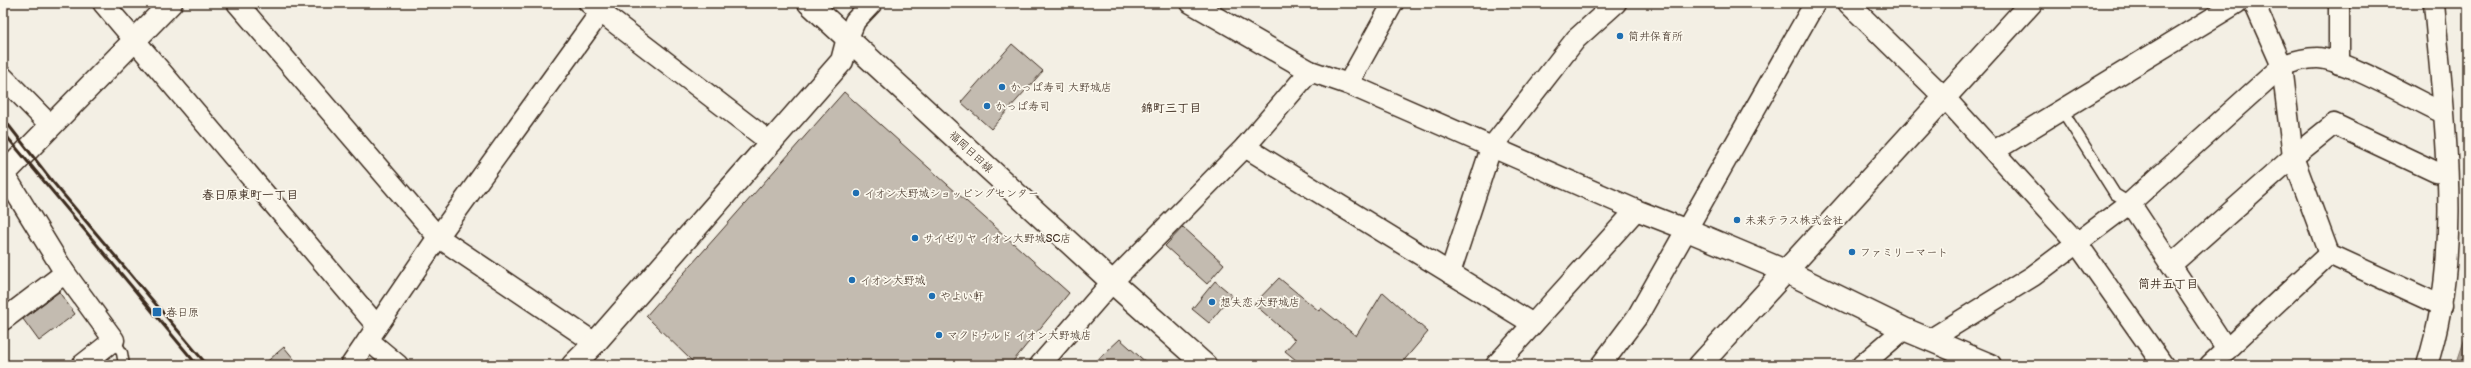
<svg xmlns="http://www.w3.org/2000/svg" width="2471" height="368" font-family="'Balsamiq Sans','Klee One',sans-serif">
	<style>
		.water { fill: #afa69a; stroke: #817468 }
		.building { fill: #c3bbb0; stroke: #3b2a1e }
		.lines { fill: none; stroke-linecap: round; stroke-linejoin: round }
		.service-casing { stroke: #3b2a1e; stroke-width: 13 }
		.minor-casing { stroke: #3b2a1e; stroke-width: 23 }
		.tertiary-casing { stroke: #3b2a1e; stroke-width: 25 }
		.secondary-casing { stroke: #3b2a1e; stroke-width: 25 }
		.service { stroke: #fbf7ec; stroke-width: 10 }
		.minor { stroke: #fbf7ec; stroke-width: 20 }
		.tertiary { stroke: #fbf7ec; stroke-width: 22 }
		.secondary { stroke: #fbf7ec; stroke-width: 22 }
		.rail { stroke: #3b2a1e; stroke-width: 3 }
		.poi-dot { fill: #1f6fb2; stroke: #fbf7ec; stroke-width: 1.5 }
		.labels { text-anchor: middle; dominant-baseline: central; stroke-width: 3.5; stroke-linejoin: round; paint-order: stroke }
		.poi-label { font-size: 11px; fill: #3b2a1e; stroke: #fbf7ec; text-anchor: start }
		.street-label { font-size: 11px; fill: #3b2a1e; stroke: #fbf7ec }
		.neighbourhood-label { font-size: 12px; font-weight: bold; fill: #3b2a1e; stroke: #fbf7ec }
	</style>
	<rect width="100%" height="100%" fill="#f3efe4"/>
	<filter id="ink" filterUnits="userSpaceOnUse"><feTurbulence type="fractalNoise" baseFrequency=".025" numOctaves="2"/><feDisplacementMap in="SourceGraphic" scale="8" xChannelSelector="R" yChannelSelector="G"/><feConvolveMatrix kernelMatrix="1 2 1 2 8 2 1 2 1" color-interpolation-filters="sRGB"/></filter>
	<g filter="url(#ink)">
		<path class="water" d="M2468,329v36h-12z"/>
		<g class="building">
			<path d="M1012,44l31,27 -52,58 -30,-27z"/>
			<path d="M844,92l225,201 -59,72h-314l-50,-49z"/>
			<path d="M1183,227l41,37 -17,20 -42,-38z"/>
			<path d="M1279,278l40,33 2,-3 35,28 27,-44 45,40 -28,33h-98l-17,-14 10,-11 -41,-36z"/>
			<path d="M1215,281l17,14 -23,28 -17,-14z"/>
			<path d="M59,292l16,22 -36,27 -16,-22z"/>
			<path d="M1120,339l29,26h-57z"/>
			<path d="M284,347l15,18h-36z"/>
		</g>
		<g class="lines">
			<defs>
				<g id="service">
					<path d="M2062,110l53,84 15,9"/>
					<path d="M114,340l8,13 2,12"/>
				</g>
				<g id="minor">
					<path d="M103,3l274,323"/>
					<path d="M237,3l201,234 157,106"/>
					<path d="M589,3l181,139"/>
					<path d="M1191,3l119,68 38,13 288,126 49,19"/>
					<path d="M1848,3l97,95 132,145 86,122"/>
					<path d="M2254,3l28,63 11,91 36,97 113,52"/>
					<path d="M2339,3v61"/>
					<path d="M848,38l7,-17 17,-18"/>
					<path d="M3,77l48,49"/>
					<path d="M1348,84l45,-81"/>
					<path d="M1245,147l288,177"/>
					<path d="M1994,151l243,-148"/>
					<path d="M3,172l62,101 49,67 -32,25"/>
					<path d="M2130,203l97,147"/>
					<path d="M2172,264l121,-107 41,-33 102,48 10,2"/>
					<path d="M1450,273l41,-125 85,-109 40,-36"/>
					<path d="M3,320l62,-47"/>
					<path d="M1931,339l102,-63 97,-73 152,-137c12,-5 22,-8 35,-8 25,0 100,43 126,55"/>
					<path d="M368,340l30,25"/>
					<path d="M351,365l87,-128 169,-234"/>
					<path d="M1040,365l72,-83 133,-135 65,-76"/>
					<path d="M1496,365l140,-155"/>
					<path d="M1601,365l36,-48 178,-314"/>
					<path d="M1862,365l42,-36"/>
					<path d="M2210,365l119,-111"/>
					<path d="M2427,365c37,-116 17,-243 7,-362"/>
				</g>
				<g id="tertiary">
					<path d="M3,175l168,-172"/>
					<path d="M1685,229l100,42 119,58 86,36"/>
					<path d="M573,365l22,-22 247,-282 6,-23"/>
					<path d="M1700,365l331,-362"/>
				</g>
				<path id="secondary" d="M809,3l303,279 93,83"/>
			</defs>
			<use href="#service" class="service-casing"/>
			<use href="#minor" class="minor-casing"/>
			<use href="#tertiary" class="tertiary-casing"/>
			<use href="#secondary" class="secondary-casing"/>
			<use href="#service" class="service"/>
			<use href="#minor" class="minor"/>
			<use href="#tertiary" class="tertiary"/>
			<use href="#secondary" class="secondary"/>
			<g class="rail">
				<path d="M3,118l49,63 155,184"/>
				<path d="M3,132l194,233"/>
			</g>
		</g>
	</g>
	<g class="poi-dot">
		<circle cx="1620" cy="36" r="4"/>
		<circle cx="1002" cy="87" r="4"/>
		<circle cx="987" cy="106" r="4"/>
		<circle cx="856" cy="193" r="4"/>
		<circle cx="1737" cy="220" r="4"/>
		<circle cx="915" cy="238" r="4"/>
		<circle cx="1852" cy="252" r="4"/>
		<circle cx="852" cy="280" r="4"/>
		<circle cx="932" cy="296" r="4"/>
		<circle cx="1212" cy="302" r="4"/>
		<rect x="152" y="307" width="10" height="10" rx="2"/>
		<circle cx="939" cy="335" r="4"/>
	</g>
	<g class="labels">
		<g class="poi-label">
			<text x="1628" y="36">筒井保育所</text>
			<text x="1010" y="87">かっぱ寿司 大野城店</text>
			<text x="995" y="106">かっぱ寿司</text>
			<text x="864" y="193">イオン大野城ショッピングセンター</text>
			<text x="1745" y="220">未来テラス株式会社</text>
			<text x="923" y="238">サイゼリヤ イオン大野城SC店</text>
			<text x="1860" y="252">ファミリーマート</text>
			<text x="860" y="280">イオン大野城</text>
			<text x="940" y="296">やよい軒</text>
			<text x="1220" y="302">想夫恋 大野城店</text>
			<text x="166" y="312">春日原</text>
			<text x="947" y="335">マクドナルド イオン大野城店</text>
		</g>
		<g class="street-label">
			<text transform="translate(971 152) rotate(43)">福岡日田線</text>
		</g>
		<g class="neighbourhood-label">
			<text x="1171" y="108">錦町三丁目</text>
			<text x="250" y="195">春日原東町一丁目</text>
			<text x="2168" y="284">筒井五丁目</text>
		</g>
	</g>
	<rect width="2471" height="368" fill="none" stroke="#fbf7ec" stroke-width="16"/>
	<rect x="8" y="8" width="2455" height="352" fill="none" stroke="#3b2a1e" stroke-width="1.5" filter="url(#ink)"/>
</svg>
